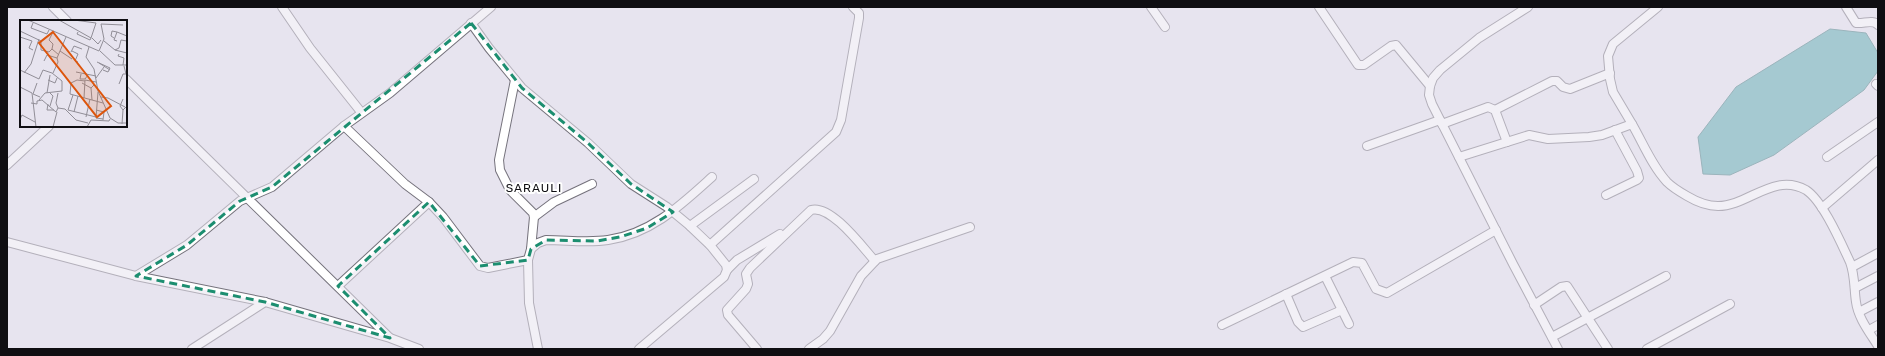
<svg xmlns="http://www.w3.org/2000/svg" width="1885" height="356" font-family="Rubik,sans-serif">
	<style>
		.water { fill: #54a9ad; stroke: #3f7a7e }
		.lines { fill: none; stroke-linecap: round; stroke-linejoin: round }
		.street-casing { stroke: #75727c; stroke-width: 10 }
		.street { stroke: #fff; stroke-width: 8 }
		.marked { fill: none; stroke: #1c8e70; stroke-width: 3; stroke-dasharray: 8 5; stroke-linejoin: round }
		.labels { text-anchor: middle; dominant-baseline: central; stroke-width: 4; stroke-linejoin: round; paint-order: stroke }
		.quarter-label { font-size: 12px; letter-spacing: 1px; fill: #0f0e12; stroke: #fff }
		.inset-road { fill: none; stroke: #918e97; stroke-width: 1 }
		.view { fill: #dd550c; fill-opacity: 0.15; stroke: #dd550c; stroke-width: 2 }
		.inset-edge { fill: none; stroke: #0f0e12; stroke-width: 2 }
	</style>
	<rect width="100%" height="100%" fill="#e7e4ef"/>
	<path class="water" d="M1830,29l36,4 12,20v18l-14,19 -90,65 -44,20 -27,-1 -5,-37 38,-50z"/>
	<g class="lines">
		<defs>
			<g id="street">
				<path d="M53,7l14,14"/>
				<path d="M282,7l28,41 51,64"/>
				<path d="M1151,7l14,20"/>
				<path d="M1319,7l39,58h6l27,-19 5,-1 34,41"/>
				<path d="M1528,7l-49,31 -39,32 -7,8 -3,8 -1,9 3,9 81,160 45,85"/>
				<path d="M1846,7l10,16c8,1 17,-4 22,2"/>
				<path d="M471,23l18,25 33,40 66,55 43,41 36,23 23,19 20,19 16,20 1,5 -3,7 -85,72"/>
				<path d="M126,79l263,258"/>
				<path d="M515,80l-16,80 1,10 10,20 23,23 1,4 -3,32"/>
				<path d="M1876,84l2,2"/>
				<path d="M1495,110l57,-29h5l6,6 7,2 40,-16"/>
				<path d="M1442,124l46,-17 7,3 12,32"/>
				<path d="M1632,124l-19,-32 -3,-13 -2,-23 5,-12 45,-37"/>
				<path d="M344,126l61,58 24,18 14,15 37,49 8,2 40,-8"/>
				<path d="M1367,146l73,-26"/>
				<path d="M1459,157l70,-22 19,4 41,-2 13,-2 30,-11c11,19 20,42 35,58 5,5 13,10 20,14 10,6 20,10 31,10 30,0 56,-34 88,-16 17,11 35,53 44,72 5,13 4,27 6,40 2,16 14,31 22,44"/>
				<path d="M1827,157l51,-35"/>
				<path d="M7,165l42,-39"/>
				<path d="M1606,195l31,-15 2,-2 -2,-7 -22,-41"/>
				<path d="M1822,208l56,-48"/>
				<path d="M534,217l20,-15 38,-18"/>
				<path d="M690,226l64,-47"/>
				<path d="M7,242l129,34 129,26 125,36 29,11"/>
				<path d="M710,245l126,-113 5,-12 18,-102v-5l-6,-6"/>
				<path d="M1852,267l26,-14"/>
				<path d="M727,270l10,-10 43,-26"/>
				<path d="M136,276l51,-31 53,-44 32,-14 72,-61 46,-33 101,-86"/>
				<path d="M1325,276l24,48"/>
				<path d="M338,286l91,-84"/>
				<path d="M1855,288l23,-12"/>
				<path d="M1286,294l12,28 5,5 39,-17"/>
				<path d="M1534,305l27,-18 6,-1 41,63"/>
				<path d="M1859,312l19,-10"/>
				<path d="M1222,325l131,-63 9,1 14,26 11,4 109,-63"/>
				<path d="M1869,330l9,-5"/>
				<path d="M1552,337l114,-61"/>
				<path d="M192,349l73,-47"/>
				<path d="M538,349l-9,-46 -1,-43 3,-11 7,-6 8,-3c21,0 42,3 62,0 43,-6 73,-35 104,-63"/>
				<path d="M757,349l-29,-34 -1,-5 19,-21 2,-5 -2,-10 4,-6 61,-58c20,-6 52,38 64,51"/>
				<path d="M809,349l14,-10 7,-8 31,-55 16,-17 93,-32"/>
				<path d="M1647,349l83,-45"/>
			</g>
		</defs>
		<use href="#street" class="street-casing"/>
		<use href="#street" class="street"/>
	</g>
	<path d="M0 0H1885V356H0ZM471,23l51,65 66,55 43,41 42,28 -26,16 -27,9 -23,4 -51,-1 -15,9 -3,11 -48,6 -51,-64 -91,84 52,52 -125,-36 -129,-26 51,-31 53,-44 32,-14z" fill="#e7e4ef" fill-opacity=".55" fill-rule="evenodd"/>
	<path class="marked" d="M471,23l51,65 66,55 43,41 42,28 -26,16 -27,9 -23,4 -51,-1 -15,9 -3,11 -48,6 -51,-64 -91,84 52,52 -125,-36 -129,-26 51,-31 53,-44 32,-14z"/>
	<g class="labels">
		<g class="quarter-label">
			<text x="534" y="188">SARAULI</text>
		</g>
	</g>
	<g transform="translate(20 20)">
		<rect width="107" height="107" fill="#e7e4ef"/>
		<path class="inset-road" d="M8,0l71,31 5,-12 -3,-15 22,1M39,0l32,18 5,-15M54,0l22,3M13,3l-2,5 16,6 2,-4M0,11l21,10v9l8,2 3,-3M33,12l-4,8 4,4 -1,5 7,6M58,12l-1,2 13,6 1,-2M0,17l12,4 -3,7 4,2M72,18l6,6 3,-4M94,18l-3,-2 1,-5 5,1M84,21l11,9 4,-2 2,-8 6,1M97,21l-3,-1 3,-8 10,4M69,27l-3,10 8,12 4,22 12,27 8,5h9M95,30l12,3M40,31l12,8M52,31l6,3 -3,7 3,1M80,31l15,14h12M51,32l3,-6 8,3M99,34l-1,2 6,2 -1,7M24,41l3,-6 10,3 9,-21M77,42l13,6 -2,4 -5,-2M79,43l11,7M0,50l19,9 4,-9 9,3 10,8v10l-17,2 -6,7M56,52l20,4M4,53l7,-9 8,-25M33,53l5,-11 -1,-4M61,54l-1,5h5l3,-4M76,58l8,-11M28,60l7,3 2,-5M65,61l-8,-1 -6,3 -1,11 33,9M17,63l-4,11 7,3M62,63l9,5 3,-3M99,64l4,-10h3l-2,-8M0,67l12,6 4,34M71,68l1,12M78,72l-2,26 7,1M27,73l3,-18M38,73l-2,10 2,5M53,75l-5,15 28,7M81,77l7,1 17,9M64,78l1,-18 11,2M103,79l-3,7 3,4M11,83l6,1v-3l5,-1 14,12 2,-4 7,1 11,11 12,3M28,84l-1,6h7M30,86l3,-10 -3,-3M76,90l8,2 -1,8M54,92l4,-16M66,97l4,-18M0,99l2,-4 13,7M102,104l1,-14 4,-4M33,107l4,-15M67,107l4,-7 18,1 1,-2"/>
		<path class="view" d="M33,12l58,74 -14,11 -58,-74z"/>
		<rect width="107" height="107" class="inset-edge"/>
	</g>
	<rect width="1885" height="356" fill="none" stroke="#0f0e12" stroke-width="16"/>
</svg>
